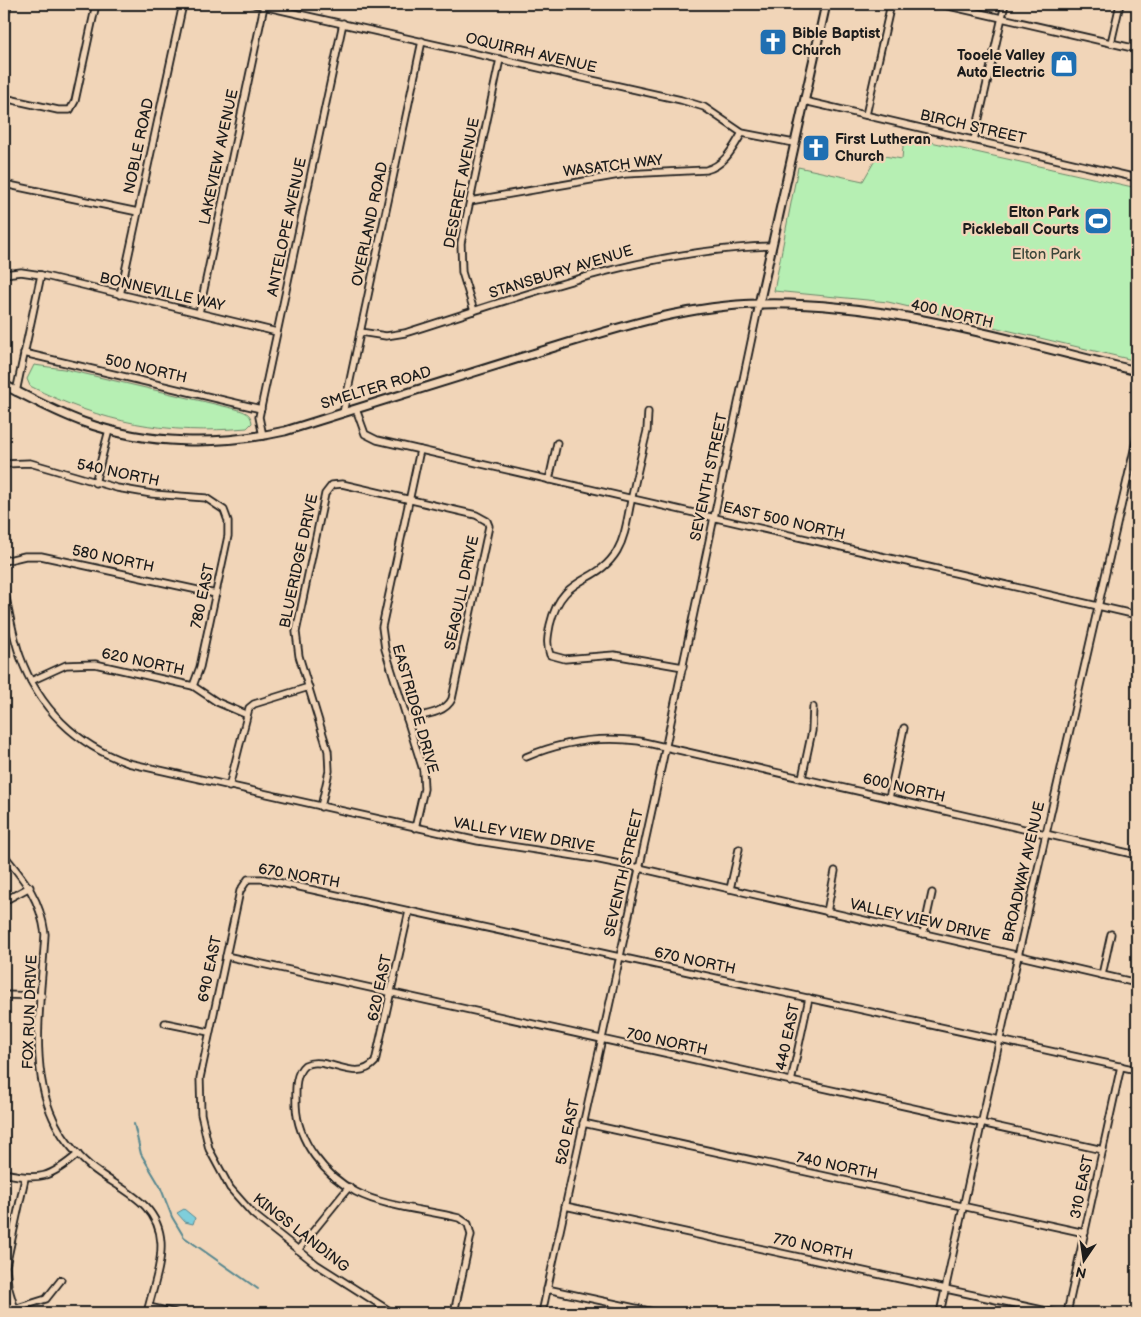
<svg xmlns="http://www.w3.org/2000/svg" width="1141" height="1317" font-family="'Balsamiq Sans',sans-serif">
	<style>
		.green { fill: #b6efb3; stroke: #698668 }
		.water { fill: #7fcedb; stroke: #57878f }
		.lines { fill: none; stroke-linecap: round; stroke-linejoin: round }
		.stream { stroke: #57878f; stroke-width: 2 }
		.minor-casing { stroke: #1c1c1c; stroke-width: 9 }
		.tertiary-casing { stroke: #1c1c1c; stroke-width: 11 }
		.minor { stroke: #f1d5b8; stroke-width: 5.5 }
		.tertiary { stroke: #f1d5b8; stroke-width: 7 }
		.labels { text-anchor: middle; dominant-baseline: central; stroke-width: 4.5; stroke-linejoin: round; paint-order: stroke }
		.poi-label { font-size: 15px; font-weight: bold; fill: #1c1c1c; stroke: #f1d5b8; text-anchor: start }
		.street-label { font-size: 15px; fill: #1c1c1c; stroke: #f1d5b8 }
		.park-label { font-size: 15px; fill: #3b463a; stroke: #f1d5b8 }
	</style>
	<rect width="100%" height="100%" fill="#f1d5b8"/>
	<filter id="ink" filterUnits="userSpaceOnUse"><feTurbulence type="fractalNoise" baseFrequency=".02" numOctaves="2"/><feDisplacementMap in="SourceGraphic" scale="10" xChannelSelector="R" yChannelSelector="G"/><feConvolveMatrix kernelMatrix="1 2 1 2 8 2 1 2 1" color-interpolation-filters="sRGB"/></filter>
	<g filter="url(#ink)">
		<g class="green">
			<path d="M904,136l233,52v173l-249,-59 -114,-11 24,-124 65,14 15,-26 24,4z"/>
			<path d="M34,365l30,4 172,40c9,3 15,4 16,14l-5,5c-80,7 -145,-5 -217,-42l-3,-7z"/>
		</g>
		<path class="water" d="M184,1209l11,9 -2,6 -8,-2 -8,-9z"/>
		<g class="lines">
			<path class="stream" d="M134,1124l7,30 19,32 12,31 12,20 74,52"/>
			<defs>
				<g id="minor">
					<path d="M254,4l427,96 23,7 38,26 52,10"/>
					<path d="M940,4l197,45"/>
					<path d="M4,22l4,-18"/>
					<path d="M1111,43l9,-39"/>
					<path d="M4,98l54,12h12l5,-9 21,-97"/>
					<path d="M804,101l333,77"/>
					<path d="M866,115l25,-111"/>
					<path d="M974,140l31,-136"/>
					<path d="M4,184l134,28"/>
					<path d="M470,201l155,-27 81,-4c19,-5 27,-22 36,-37"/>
					<path d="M4,274l17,-2 20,3 236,57"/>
					<path d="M120,295l63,-291"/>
					<path d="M474,311l-12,-39 -1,-29 39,-184"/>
					<path d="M199,313l65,-307"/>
					<path d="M360,332l26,4 19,-3c121,-38 238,-83 367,-87"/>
					<path d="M24,353l237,56"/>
					<path d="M16,392l25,-117"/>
					<path d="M356,409l9,25 12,6 760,175"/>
					<path d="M648,412l-1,19c-6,25 -12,50 -17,75 -3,15 -5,31 -13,45 -21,35 -55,22 -67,74 -2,11 -4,19 0,30l15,4 49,-4 69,12"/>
					<path d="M343,413l79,-372"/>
					<path d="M263,436l-4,-19 84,-394"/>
					<path d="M4,464l26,-1 87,25 35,6 54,4 18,12 4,11v15l-28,131 -7,19"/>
					<path d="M549,480l8,-37"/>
					<path d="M95,483l14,-53"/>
					<path d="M4,561l21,-5h16l175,38"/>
					<path d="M4,588c5,22 8,46 16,68 18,51 56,89 108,107l350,78 117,18 44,9 498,115"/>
					<path d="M31,681l35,-16 29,-1 98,22 24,16 28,12"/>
					<path d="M526,757c37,-16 73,-21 113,-16l498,114"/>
					<path d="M802,778l10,-47 1,-24"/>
					<path d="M229,787l20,-79 5,-4 55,-17"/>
					<path d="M889,798l15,-70"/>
					<path d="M321,807l8,-36 -1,-20 -29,-95 -3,-24 29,-138 7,-9 10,-1 134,31 11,6 2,5 -37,173c-7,15 -31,16 -45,20"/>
					<path d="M415,828l9,-39 -1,-19 -38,-121 -3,-22 38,-177"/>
					<path d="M4,855c22,27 36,44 41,79 -3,58 -17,130 8,184 8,19 21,34 37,48 27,23 69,34 71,77 1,22 -9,48 -14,70"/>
					<path d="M730,889l9,-40"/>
					<path d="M4,901l26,-14"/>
					<path d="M409,911l-34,151c-19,22 -48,-7 -70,3 -11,9 -9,27 -9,40 1,36 29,71 60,87 29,15 71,18 103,26l9,6 3,11 -17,78"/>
					<path d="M827,912l8,-41"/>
					<path d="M923,934l9,-41"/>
					<path d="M226,956l877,194"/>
					<path d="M1102,975l9,-41"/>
					<path d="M4,995l38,1"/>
					<path d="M165,1023l44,9"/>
					<path d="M791,1082l18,-84"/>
					<path d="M583,1123l502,110"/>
					<path d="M4,1173c35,8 46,5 74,-19"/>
					<path d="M565,1206l491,107"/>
					<path d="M298,1250l51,-63"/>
					<path d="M547,1289l111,24"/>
					<path d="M149,1307l26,6"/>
					<path d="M14,1309l32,-10 15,-19"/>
					<path d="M16,1313l-8,-27 -2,-20 19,-88"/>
					<path d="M393,1313l-77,-49 -63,-50 -23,-26 -21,-39 -8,-35 -1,-36 40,-187 8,-12h15l874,191"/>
					<path d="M542,1313l120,-549 97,-460"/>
					<path d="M940,1313l78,-357 119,-519"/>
					<path d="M1067,1313l54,-247"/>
				</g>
				<g id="tertiary">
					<path d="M759,304l67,-300"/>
					<path d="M4,385c26,13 51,27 79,37 64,23 136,24 202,9 82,-25 163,-51 244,-76 76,-23 152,-50 232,-51 124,-3 255,38 376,67"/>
				</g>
			</defs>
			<use href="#minor" class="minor-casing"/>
			<use href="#tertiary" class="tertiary-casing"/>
			<use href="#minor" class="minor"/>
			<use href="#tertiary" class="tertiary"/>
		</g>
	</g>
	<defs>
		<symbol id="church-square" viewBox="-11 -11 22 22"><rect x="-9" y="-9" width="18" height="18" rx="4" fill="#1f6fb2" stroke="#f1d5b8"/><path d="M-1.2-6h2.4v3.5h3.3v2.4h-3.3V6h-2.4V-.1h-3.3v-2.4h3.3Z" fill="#fff"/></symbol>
		<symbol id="shop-square" viewBox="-11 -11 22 22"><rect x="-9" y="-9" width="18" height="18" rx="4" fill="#1f6fb2" stroke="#f1d5b8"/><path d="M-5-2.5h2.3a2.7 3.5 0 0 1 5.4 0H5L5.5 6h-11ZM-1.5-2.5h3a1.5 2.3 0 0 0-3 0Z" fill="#fff"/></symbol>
		<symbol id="stadium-square" viewBox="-11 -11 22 22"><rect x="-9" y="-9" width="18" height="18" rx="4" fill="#1f6fb2" stroke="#f1d5b8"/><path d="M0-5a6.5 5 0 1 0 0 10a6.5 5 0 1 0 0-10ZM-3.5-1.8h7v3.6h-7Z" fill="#fff"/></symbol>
	</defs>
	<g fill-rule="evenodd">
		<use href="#church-square" x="757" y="26" width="32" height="32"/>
		<use href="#shop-square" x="1048" y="48" width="32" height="32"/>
		<use href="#church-square" x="800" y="132" width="32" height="32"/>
		<use href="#stadium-square" x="1082" y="205" width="32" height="32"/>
	</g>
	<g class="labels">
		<g class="poi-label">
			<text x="792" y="33">Bible Baptist<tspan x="792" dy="17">Church</tspan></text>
			<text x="1045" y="55" text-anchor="end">Tooele Valley<tspan x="1045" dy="17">Auto Electric</tspan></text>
			<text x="835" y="139">First Lutheran<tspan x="835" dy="17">Church</tspan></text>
			<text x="1079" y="212" text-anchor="end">Elton Park<tspan x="1079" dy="17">Pickleball Courts</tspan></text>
		</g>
		<g class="street-label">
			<text transform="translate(531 53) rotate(13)">OQUIRRH AVENUE</text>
			<text transform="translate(973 127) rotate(13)">BIRCH STREET</text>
			<text transform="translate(139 146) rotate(-78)">NOBLE ROAD</text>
			<text transform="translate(219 157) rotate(-78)">LAKEVIEW AVENUE</text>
			<text transform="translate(613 166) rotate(-7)">WASATCH WAY</text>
			<text transform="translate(462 183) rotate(-79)">DESERET AVENUE</text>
			<text transform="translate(370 224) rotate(-78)">OVERLAND ROAD</text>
			<text transform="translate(287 227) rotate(-78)">ANTELOPE AVENUE</text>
			<text transform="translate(561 272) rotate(-17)">STANSBURY AVENUE</text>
			<text transform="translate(162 292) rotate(13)">BONNEVILLE WAY</text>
			<text transform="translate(952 314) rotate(13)">400 NORTH</text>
			<text transform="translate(146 369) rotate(13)">500 NORTH</text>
			<text transform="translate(376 388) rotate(-17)">SMELTER ROAD</text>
			<text transform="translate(118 473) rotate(12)">540 NORTH</text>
			<text transform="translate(709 477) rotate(-78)">SEVENTH STREET</text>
			<text transform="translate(784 521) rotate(13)">EAST 500 NORTH</text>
			<text transform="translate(113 559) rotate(12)">580 NORTH</text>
			<text transform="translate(299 561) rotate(-78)">BLUERIDGE DRIVE</text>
			<text transform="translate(462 593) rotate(-78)">SEAGULL DRIVE</text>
			<text transform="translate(203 596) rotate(-78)">780 EAST</text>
			<text transform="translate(143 662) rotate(12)">620 NORTH</text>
			<text transform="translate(415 709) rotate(74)">EASTRIDGE DRIVE</text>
			<text transform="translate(904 788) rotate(13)">600 NORTH</text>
			<text transform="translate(524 835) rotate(10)">VALLEY VIEW DRIVE</text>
			<text transform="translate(1024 872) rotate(-77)">BROADWAY AVENUE</text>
			<text transform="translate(624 873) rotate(-77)">SEVENTH STREET</text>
			<text transform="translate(299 876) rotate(10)">670 NORTH</text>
			<text transform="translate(920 920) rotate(13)">VALLEY VIEW DRIVE</text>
			<text transform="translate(695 961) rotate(12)">670 NORTH</text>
			<text transform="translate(210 969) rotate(-78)">690 EAST</text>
			<text transform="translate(380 988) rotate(-78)">620 EAST</text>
			<text transform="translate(30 1012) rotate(-88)">FOX RUN DRIVE</text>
			<text transform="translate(788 1037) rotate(-78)">440 EAST</text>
			<text transform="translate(667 1042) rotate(12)">700 NORTH</text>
			<text transform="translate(568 1132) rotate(-78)">520 EAST</text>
			<text transform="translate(837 1166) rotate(12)">740 NORTH</text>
			<text transform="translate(1082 1187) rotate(-78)">310 EAST</text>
			<text transform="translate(301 1233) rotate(38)">KINGS LANDING</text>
			<text transform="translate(813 1247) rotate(12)">770 NORTH</text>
		</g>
		<g class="park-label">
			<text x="1046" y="254">Elton Park</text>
		</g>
	</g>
	<rect width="1141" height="1317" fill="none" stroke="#f1d5b8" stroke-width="20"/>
	<rect x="10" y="10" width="1121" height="1297" fill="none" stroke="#1c1c1c" stroke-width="2" filter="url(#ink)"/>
	<g transform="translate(1084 1260) rotate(193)" stroke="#f1d5b8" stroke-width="4" paint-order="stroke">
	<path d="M0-4L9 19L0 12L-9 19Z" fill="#1c1c1c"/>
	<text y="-8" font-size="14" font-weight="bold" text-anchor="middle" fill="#1c1c1c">N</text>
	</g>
</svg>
